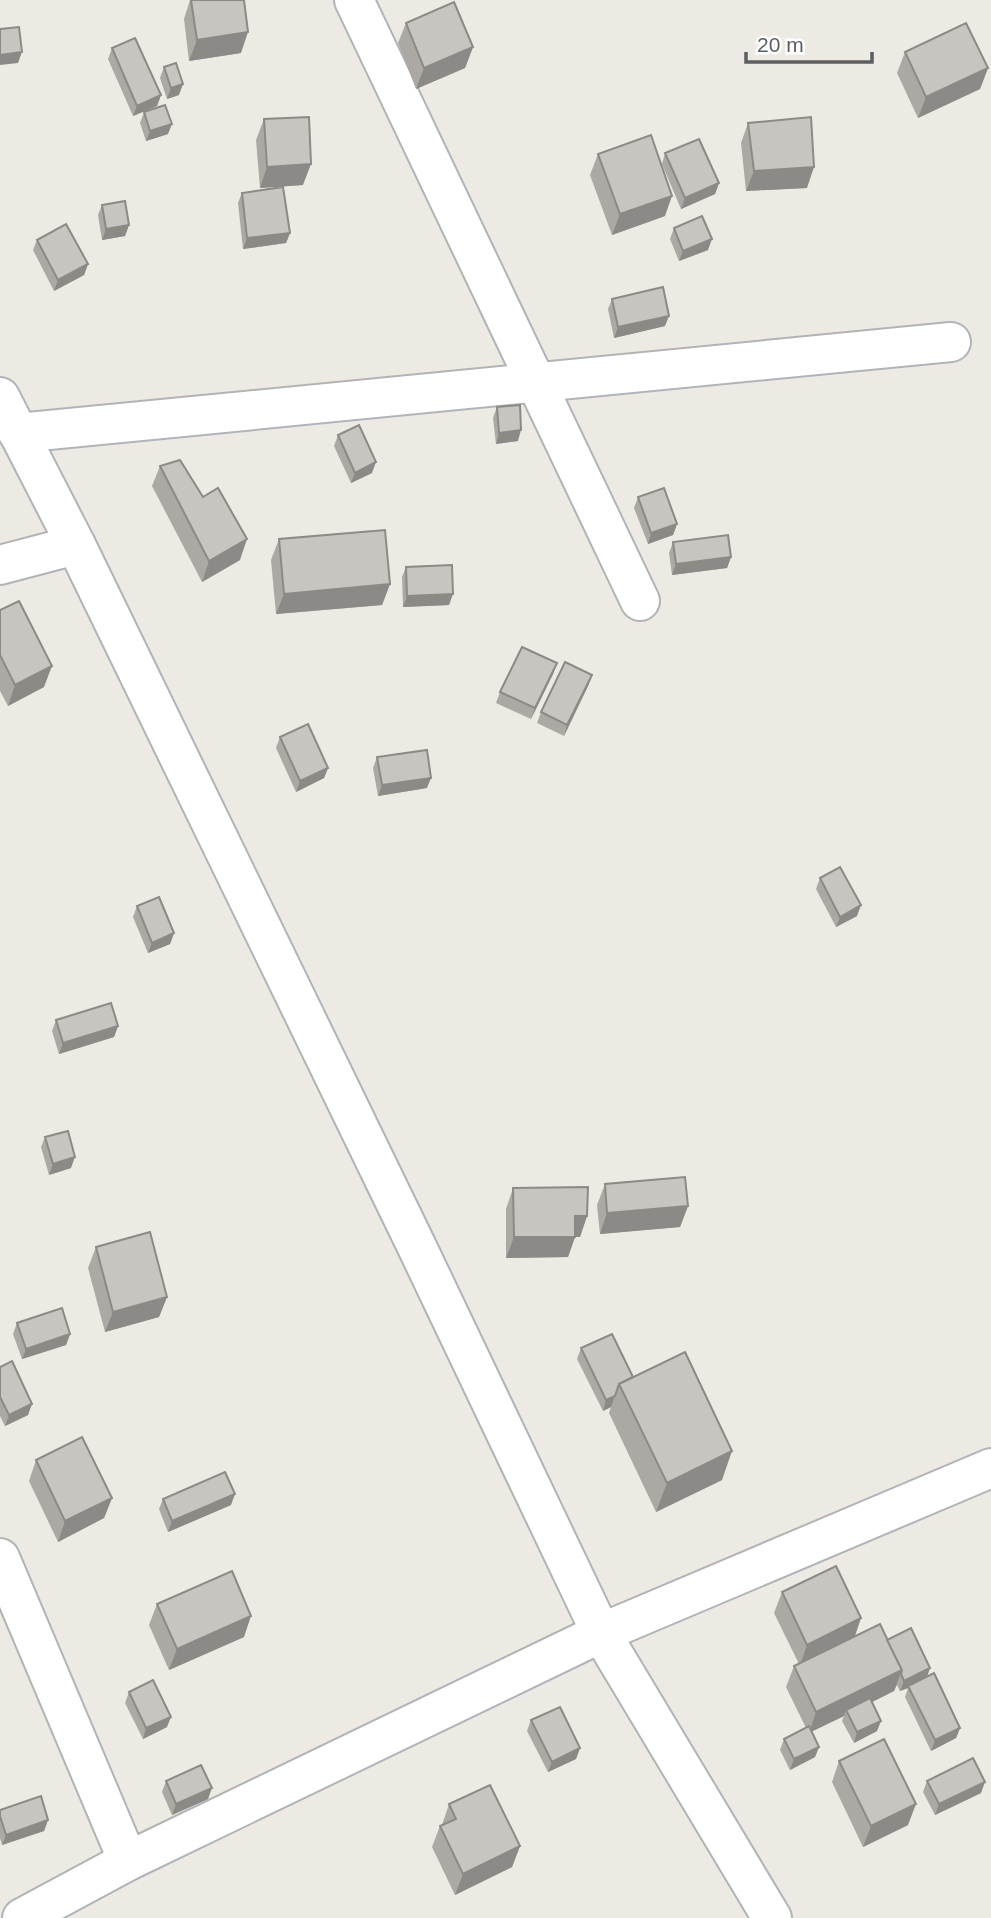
<svg xmlns="http://www.w3.org/2000/svg" width="991" height="1918" font-family="Helvetica,sans-serif">
	<style>
		.lines { fill: none; stroke-linecap: round; stroke-linejoin: round }
		.street-casing { stroke: #b1b4b7; stroke-width: 42 }
		.street { stroke: #fff; stroke-width: 38 }
		.wall { fill: #aca9a5 }
		.shaded-wall { fill: #8c8a86 }
		.building { fill: #c8c5c0; stroke: #8c8a86; stroke-width: 2 }
	</style>
	<rect width="100%" height="100%" fill="#edeae3"/>
	<g class="lines">
		<defs>
			<g id="street">
				<path d="M354,0l286,601"/>
				<path d="M0,397l76,148 341,702 184,386 171,285"/>
				<path d="M18,433l933,-91"/>
				<path d="M0,565l76,-20"/>
				<path d="M0,1558l128,303"/>
				<path d="M22,1918l106,-57 473,-228 390,-165"/>
			</g>
		</defs>
		<use href="#street" class="street-casing"/>
		<use href="#street" class="street"/>
	</g>
	<g class="wall">
		<path d="M190,0h54l-3,53 -52,8 -5,-42z"/>
		<path d="M406,23l67,24 -8,21 -49,21 -18,-46z"/>
		<path d="M112,48l49,47 -4,11 -24,10 -25,-57z"/>
		<path d="M905,52l83,16 -8,21 -62,29 -21,-45z"/>
		<path d="M164,67l15,28 -12,4 -7,-21z"/>
		<path d="M144,112l24,22 -22,7 -6,-18z"/>
		<path d="M264,119l39,66 -43,3 -4,-48z"/>
		<path d="M748,123l59,65 -61,3 -5,-48z"/>
		<path d="M665,153l54,30 -4,11 -34,15 -19,-45z"/>
		<path d="M598,154l67,62 -53,19 -22,-60z"/>
		<path d="M242,193l48,40 -4,10 -43,6 -5,-46z"/>
		<path d="M102,205l27,20 -4,11 -23,4 -4,-25z"/>
		<path d="M674,228l34,22 -29,11 -9,-22z"/>
		<path d="M37,240l51,24 -4,11 -30,16 -21,-41z"/>
		<path d="M612,299l53,27 -51,12 -6,-29z"/>
		<path d="M497,407l21,34 -22,3 -3,-26z"/>
		<path d="M338,435l34,38 -21,10 -17,-37z"/>
		<path d="M160,466l43,31 37,63 -38,22 -50,-96z"/>
		<path d="M638,497l39,27 -4,11 -25,9 -14,-36z"/>
		<path d="M279,539l111,45 -8,21 -106,9 -5,-54z"/>
		<path d="M673,542l58,15 -4,11 -55,7 -3,-22z"/>
		<path d="M406,567l43,38 -46,2 -1,-30z"/>
		<path d="M0,610l44,77 -36,19 -8,-15z"/>
		<path d="M557,663l-4,11 -22,45 -35,-16 4,-11z"/>
		<path d="M592,675l-4,11 -24,50 -27,-13 4,-11z"/>
		<path d="M280,737l48,31 -4,10 -28,14 -20,-44z"/>
		<path d="M377,757l50,31 -49,8 -5,-28z"/>
		<path d="M820,878l37,38 -21,11 -20,-38z"/>
		<path d="M137,906l37,27 -4,11 -22,9 -15,-36z"/>
		<path d="M56,1020l62,6 -4,11 -55,17 -7,-23z"/>
		<path d="M45,1137l26,31 -22,7 -8,-28z"/>
		<path d="M605,1184l83,22 -8,21 -80,7 -3,-29z"/>
		<path d="M513,1188l74,28 -7,21h-5l-7,20 -62,1v-49z"/>
		<path d="M96,1247l71,50 -8,20 -54,15 -17,-64z"/>
		<path d="M17,1323l53,11 -4,11 -44,14 -9,-25z"/>
		<path d="M581,1348l52,29 89,103 -66,32 -47,-99 2,-6 -8,4 -26,-52z"/>
		<path d="M0,1367l28,48 -23,11 -5,-10z"/>
		<path d="M36,1460l76,38 -8,20 -46,24 -29,-61z"/>
		<path d="M163,1499l68,6 -63,27 -9,-23z"/>
		<path d="M782,1592l73,44 32,4 43,28 -3,9 33,51 -4,10 -25,13 -26,-54 3,-9 -8,3 -3,-6 -3,6 -22,11 5,29 -23,12 -12,-22 2,-5 -32,15 7,16 -4,10 -25,13 -10,-20 4,-11 22,-11 -20,-41 8,-21 5,-2 -25,-51z"/>
		<path d="M157,1604l87,33 -75,33 -20,-45z"/>
		<path d="M129,1692l38,35 -24,12 -18,-36z"/>
		<path d="M531,1720l49,28 -4,11 -28,13 -21,-41z"/>
		<path d="M839,1761l69,64 -45,22 -31,-65z"/>
		<path d="M166,1781l42,18 -36,16 -10,-23z"/>
		<path d="M927,1781l54,12 -46,22 -12,-23z"/>
		<path d="M449,1804l71,42 -8,21 -57,28 -23,-48 8,-21 2,-1z"/>
		<path d="M0,1810l48,10 -4,11 -42,14 -2,-7z"/>
	</g>
	<g class="shaded-wall">
		<path d="M248,32l-7,21 -52,8 8,-21z"/>
		<path d="M473,47l-8,21 -49,21 8,-21z"/>
		<path d="M22,52l-4,11 -18,2v-10z"/>
		<path d="M988,68l-8,21 -62,29 8,-21z"/>
		<path d="M183,84l-4,11 -12,4 4,-11z"/>
		<path d="M161,95l-4,11 -24,10 4,-10z"/>
		<path d="M172,124l-4,10 -22,7 4,-10z"/>
		<path d="M311,164l-8,21 -43,3 7,-21z"/>
		<path d="M814,167l-7,21 -61,3 8,-20z"/>
		<path d="M719,183l-4,11 -34,15 4,-11z"/>
		<path d="M672,196l-7,20 -53,19 8,-21z"/>
		<path d="M129,225l-4,11 -23,4 4,-11z"/>
		<path d="M290,233l-4,10 -43,6 4,-11z"/>
		<path d="M712,239l-4,11 -29,11 4,-10z"/>
		<path d="M88,264l-4,11 -30,16 4,-11z"/>
		<path d="M669,316l-4,10 -51,12 4,-11z"/>
		<path d="M521,430l-3,11 -22,3 3,-11z"/>
		<path d="M376,462l-4,11 -21,10 4,-10z"/>
		<path d="M677,524l-4,11 -25,9 3,-11z"/>
		<path d="M247,539l-7,21 -38,22 7,-21z"/>
		<path d="M731,557l-4,11 -55,7 4,-11z"/>
		<path d="M390,584l-8,21 -106,9 8,-20z"/>
		<path d="M453,594l-4,11 -46,2 4,-11z"/>
		<path d="M557,663l-4,11 -22,45 4,-11z"/>
		<path d="M52,666l-8,21 -36,19 7,-21z"/>
		<path d="M592,675l-4,11 -24,50 3,-11z"/>
		<path d="M328,768l-4,10 -28,14 4,-11z"/>
		<path d="M431,778l-4,10 -49,8 4,-11z"/>
		<path d="M861,905l-4,11 -21,11 4,-10z"/>
		<path d="M174,933l-4,11 -22,9 4,-10z"/>
		<path d="M118,1026l-4,11 -55,17 4,-11z"/>
		<path d="M75,1157l-4,11 -22,7 4,-11z"/>
		<path d="M688,1206l-8,21 -80,7 7,-21z"/>
		<path d="M575,1216h12l-7,21h-5l-7,20 -62,1 8,-21z"/>
		<path d="M167,1297l-8,20 -54,15 8,-20z"/>
		<path d="M70,1334l-4,11 -44,14 4,-10z"/>
		<path d="M615,1396l-4,11 -8,4 3,-11z"/>
		<path d="M32,1404l-4,11 -23,11 4,-11z"/>
		<path d="M732,1451l-10,29 -66,32 11,-29z"/>
		<path d="M235,1494l-4,11 -63,27 4,-11z"/>
		<path d="M112,1498l-8,20 -46,24 7,-21z"/>
		<path d="M251,1616l-7,21 -75,33 8,-21z"/>
		<path d="M861,1618l-7,21 -54,27 7,-21z"/>
		<path d="M930,1668l-4,11 -18,7v2l-8,3 4,-10z"/>
		<path d="M902,1670l-8,21 -46,23 -2,-4 -2,6 -35,17 7,-21z"/>
		<path d="M171,1717l-4,10 -24,12 3,-11z"/>
		<path d="M881,1721l-4,10 -23,12 3,-11z"/>
		<path d="M960,1728l-4,10 -25,13 4,-11z"/>
		<path d="M819,1747l-4,10 -25,13 4,-11z"/>
		<path d="M580,1748l-4,11 -28,13 4,-10z"/>
		<path d="M985,1782l-4,11 -46,22 4,-11z"/>
		<path d="M212,1788l-4,11 -36,16 4,-11z"/>
		<path d="M916,1804l-8,21 -45,22 8,-21z"/>
		<path d="M48,1820l-4,11 -42,14 4,-10z"/>
		<path d="M520,1846l-8,21 -57,28 8,-21z"/>
	</g>
	<g class="building">
		<path d="M191,0h53l4,32 -51,8z"/>
		<path d="M454,2l19,45 -49,21 -18,-45z"/>
		<path d="M966,23l22,45 -62,29 -21,-45z"/>
		<path d="M19,27l3,25 -22,3v-26z"/>
		<path d="M135,38l26,57 -24,11 -25,-58z"/>
		<path d="M176,63l7,21 -12,4 -7,-21z"/>
		<path d="M165,105l7,19 -22,7 -6,-19z"/>
		<path d="M309,117l2,47 -44,3 -3,-48z"/>
		<path d="M811,117l3,50 -60,4 -6,-48z"/>
		<path d="M651,135l21,61 -52,18 -22,-60z"/>
		<path d="M699,139l20,44 -34,15 -20,-45z"/>
		<path d="M283,187l7,46 -43,5 -5,-45z"/>
		<path d="M125,201l4,24 -23,4 -4,-24z"/>
		<path d="M702,216l10,23 -29,12 -9,-23z"/>
		<path d="M66,224l22,40 -30,16 -21,-40z"/>
		<path d="M663,287l6,29 -51,11 -6,-28z"/>
		<path d="M520,405l1,25 -22,3 -2,-26z"/>
		<path d="M359,425l17,37 -21,11 -17,-38z"/>
		<path d="M180,460l23,37 15,-9 29,51 -38,22 -49,-95z"/>
		<path d="M664,488l13,36 -26,9 -13,-36z"/>
		<path d="M385,530l5,54 -106,10 -5,-55z"/>
		<path d="M728,535l3,22 -55,7 -3,-22z"/>
		<path d="M452,565l1,29 -46,2 -1,-29z"/>
		<path d="M19,601l33,65 -37,19 -15,-30v-45z"/>
		<path d="M522,647l35,16 -22,45 -35,-16z"/>
		<path d="M565,662l27,13 -25,50 -26,-13z"/>
		<path d="M308,724l20,44 -28,13 -20,-44z"/>
		<path d="M427,750l4,28 -49,7 -5,-28z"/>
		<path d="M840,867l21,38 -21,12 -20,-39z"/>
		<path d="M159,897l15,36 -22,10 -15,-37z"/>
		<path d="M111,1003l7,23 -55,17 -7,-23z"/>
		<path d="M68,1131l7,26 -22,7 -8,-27z"/>
		<path d="M685,1177l3,29 -81,7 -2,-29z"/>
		<path d="M588,1187l-1,29h-12v21h-61l-1,-49z"/>
		<path d="M150,1232l17,65 -54,15 -17,-65z"/>
		<path d="M62,1308l8,26 -44,15 -9,-26z"/>
		<path d="M612,1334l21,43 -14,7 -4,12 -9,4 -25,-52z"/>
		<path d="M685,1352l47,99 -65,32 -48,-99z"/>
		<path d="M12,1361l20,43 -23,11 -9,-18v-30z"/>
		<path d="M82,1437l30,61 -47,23 -29,-61z"/>
		<path d="M225,1472l10,22 -63,27 -9,-22z"/>
		<path d="M836,1566l25,52 -54,27 -25,-53z"/>
		<path d="M232,1571l19,45 -74,33 -20,-45z"/>
		<path d="M880,1624l22,46 -86,42 -22,-46z"/>
		<path d="M911,1628l19,40 -26,13 -3,-7 1,-4 -15,-30z"/>
		<path d="M934,1673l26,55 -25,12 -27,-54z"/>
		<path d="M153,1680l18,37 -25,11 -17,-36z"/>
		<path d="M870,1698l11,23 -24,11 -11,-22z"/>
		<path d="M560,1707l20,41 -28,14 -21,-42z"/>
		<path d="M809,1726l10,21 -25,12 -10,-20z"/>
		<path d="M884,1739l32,65 -45,22 -32,-65z"/>
		<path d="M973,1758l12,24 -46,22 -12,-23z"/>
		<path d="M201,1765l11,23 -36,16 -10,-23z"/>
		<path d="M490,1785l30,61 -57,28 -23,-48 16,-7 -7,-15z"/>
		<path d="M41,1796l7,24 -42,15 -6,-19v-6z"/>
	</g>
	<path d="M746 52v10h126v-10" fill="none" stroke="#5b5f63" stroke-width="3.5"/>
	<text x="757" y="52" font-size="21" fill="#5b5f63" stroke="#ffffff" stroke-width="5" paint-order="stroke">20 m</text>
</svg>
